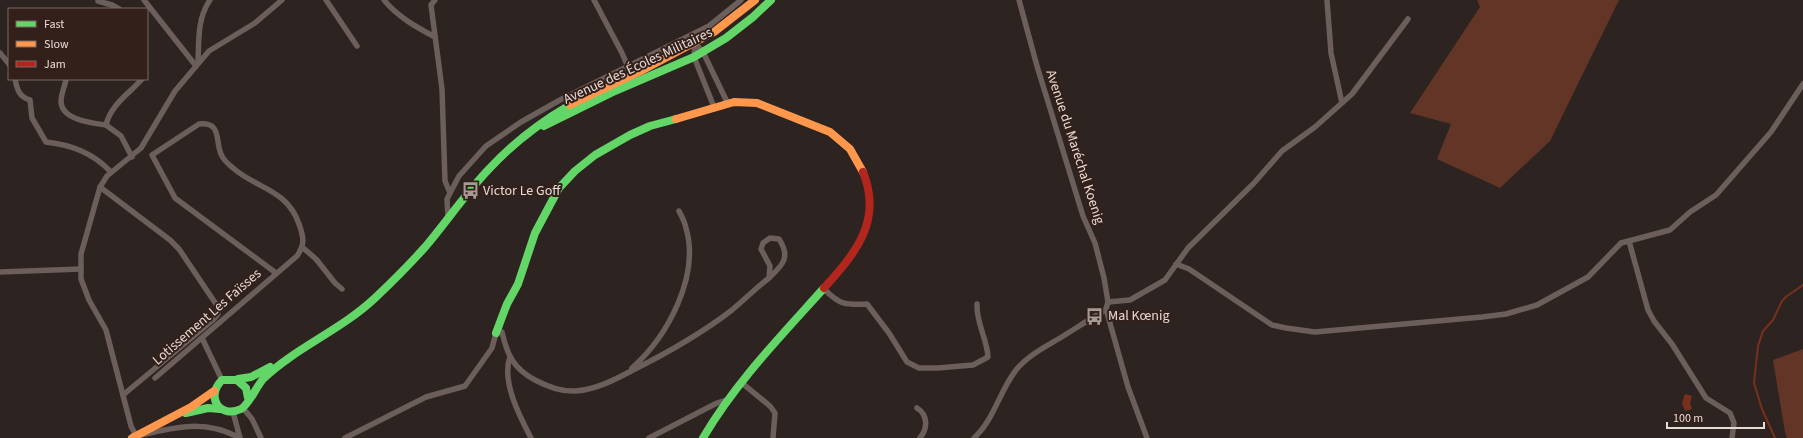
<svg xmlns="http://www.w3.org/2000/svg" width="1803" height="438" font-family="'Source Sans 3',sans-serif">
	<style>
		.green { fill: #633527 }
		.water { fill: #77311a }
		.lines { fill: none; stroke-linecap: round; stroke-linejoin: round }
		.stream { stroke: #77311a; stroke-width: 2 }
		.street { stroke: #6b5e5b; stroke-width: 5.5 }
		.fast { stroke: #63d668; stroke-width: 8 }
		.slow { stroke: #ff974d; stroke-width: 8 }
		.jam { stroke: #b3261e; stroke-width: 8 }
		.labels { text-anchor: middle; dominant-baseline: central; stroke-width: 4; stroke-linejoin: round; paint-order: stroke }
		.street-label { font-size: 14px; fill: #e8dad6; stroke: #33201a }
		.poi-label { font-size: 14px; fill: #e8dad6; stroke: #33201a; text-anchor: start }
	</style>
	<rect width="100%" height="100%" fill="#2d2320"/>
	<g class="green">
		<path d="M1477,0h142l-69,141 -50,47 -63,-29 14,-35 -41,-11 70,-106z"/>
		<path d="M1803,349v89h-16l-2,-6 -12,-72z"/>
	</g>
	<path class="water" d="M1685,394l7,2 -2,7 2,6 -7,2 -3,-8z"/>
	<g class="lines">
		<path class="stream" d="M1775,438l-13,-29 -8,-26 4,-37 5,-15 10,-11 9,-19 5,-5 16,-11"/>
		<g class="street">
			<path d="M144,0l52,66"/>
			<path d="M326,0l31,46"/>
			<path d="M384,0c14,17 32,27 51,37"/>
			<path d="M435,0l-4,5 11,84 3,92 5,12"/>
			<path d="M594,0l28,53 6,14"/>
			<path d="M1327,0l4,53 11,50"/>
			<path d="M98,1l14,4 7,4"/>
			<path d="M695,43l8,9 25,52"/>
			<path d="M695,43l-1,14 20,50"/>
			<path d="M0,53l9,11"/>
			<path d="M198,63c1,-23 -1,-44 12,-63"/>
			<path d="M15,79c2,10 4,18 15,21l2,18 14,24c26,3 47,11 65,30"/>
			<path d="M66,79c-1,7 -5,15 -5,22 0,19 31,22 45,24"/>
			<path d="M132,157l-11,-21 -15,-11c5,-21 23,-31 36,-46"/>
			<path d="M100,187l70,53 9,9 39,58v7l-5,6 -90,75"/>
			<path d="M448,217l-1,-18 12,-23 27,-30 35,-24 39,-22 149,-74 32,-26"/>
			<path d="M1629,241l19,69 6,11 18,23 34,54 24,15 4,10 -2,15"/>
			<path d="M302,247l14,12 19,24 7,6"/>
			<path d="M1176,264l13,5 83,56 14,3 29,4 167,-15 24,-3 31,-9 51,-28 33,-34 49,-13 20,-18 26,-17 55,-63 32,-48"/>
			<path d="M0,272l81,-3"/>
			<path d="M824,289c16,16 21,16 43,15l22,29 18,29 12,6h19l35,-3 15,-8c-1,-19 -12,-34 -11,-53"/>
			<path d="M1108,302l22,-2 35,-20 23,-32 66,-65 28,-32 33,-24 37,-33 56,-75"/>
			<path d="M1106,309l22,78 19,51"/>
			<path d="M202,338l20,42"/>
			<path d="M510,357c-9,24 10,60 21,81"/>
			<path d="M632,368c36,-32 68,-92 54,-140 -1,-6 -4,-11 -7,-17"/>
			<path d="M155,378l142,-122c8,-12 7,-18 2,-32 -12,-35 -42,-35 -66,-56 -5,-4 -10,-8 -12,-14 -6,-14 1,-32 -22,-30l-47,31 23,43 101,75"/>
			<path d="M742,383l28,23 5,7 -2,25"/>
			<path d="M243,408l9,11 9,19"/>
			<path d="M917,408c11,7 11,20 3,30"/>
			<path d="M233,412l7,26"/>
			<path d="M240,438c-38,-20 -65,-10 -104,-2l-5,-10 -25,-96 -17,-30 -8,-21v-25l19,-67 7,-11 34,-28 34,-57 34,-40 46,-28 27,-23"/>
			<path d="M345,438l81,-41 39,-11 27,-38 4,-15 6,-1c5,23 12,37 33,48 13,7 26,12 41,11 22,-2 40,-12 59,-22 34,-17 67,-36 97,-59 12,-10 24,-22 37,-32 14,-13 22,-21 10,-39l-9,-1 -7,5 -2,6 9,17 -1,12"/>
			<path d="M649,438l68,-35 12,-4"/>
			<path d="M974,438c20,-18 25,-46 42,-68 11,-14 29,-23 44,-32 15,-9 28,-18 42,-26l4,-3 2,-7 -4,-24 -9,-35 -12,-27 -46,-150 -18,-66"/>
		</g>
		<g class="fast">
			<path d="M544,126l71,-35 79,-34 32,-19 27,-21 18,-17"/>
			<path d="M496,333l11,-29 11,-20 17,-51 24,-45 16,-17 20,-16 35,-20 20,-9 26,-7"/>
			<path d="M238,379l13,-2 19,-10"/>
			<path d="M248,398l-2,-10 -9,-8h-15c-17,17 -2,39 19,29 8,-4 16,-24 23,-31 33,-31 77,-48 111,-80 17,-16 35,-34 51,-52 21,-25 40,-53 63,-77 23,-25 52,-47 81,-64"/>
			<path d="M186,413l22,-5 12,1"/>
			<path d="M703,438c32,-55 78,-102 121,-150"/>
		</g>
		<g class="slow">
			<path d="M570,105l71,-34 73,-39 41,-32"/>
			<path d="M676,119l58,-17 23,1 73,29 20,17 13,23"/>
			<path d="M132,438l59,-31 23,-16"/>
		</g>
		<path class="jam" d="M824,288c31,-34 59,-67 39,-116"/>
	</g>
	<defs>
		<symbol id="bus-bare" viewBox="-9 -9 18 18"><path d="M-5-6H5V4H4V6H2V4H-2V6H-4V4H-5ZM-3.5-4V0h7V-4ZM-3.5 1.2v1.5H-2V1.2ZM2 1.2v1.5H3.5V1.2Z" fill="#a79a96" stroke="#33201a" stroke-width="2.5" paint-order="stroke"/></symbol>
	</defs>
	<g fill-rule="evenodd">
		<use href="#bus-bare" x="458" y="178" width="25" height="25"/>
		<use href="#bus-bare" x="1082" y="304" width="25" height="25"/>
	</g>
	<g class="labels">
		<g class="street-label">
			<text transform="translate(638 66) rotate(-25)">Avenue des Écoles Militaires</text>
			<text transform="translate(1075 147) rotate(72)">Avenue du Maréchal Koenig</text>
			<text transform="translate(207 317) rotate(-41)">Lotissement Les Faïsses</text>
		</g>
		<g class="poi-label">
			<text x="483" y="191">Victor Le Goff</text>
			<text x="1108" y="316">Mal Kœnig</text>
		</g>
	</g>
	<rect x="8" y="8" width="140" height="72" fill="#33201a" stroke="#7b6a65"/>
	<rect x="16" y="21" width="20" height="6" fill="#63d668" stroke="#7b6a65"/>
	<text x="44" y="28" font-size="12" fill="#e8dad6">Fast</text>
	<rect x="16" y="41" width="20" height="6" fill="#ff974d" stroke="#7b6a65"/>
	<text x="44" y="48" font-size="12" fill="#e8dad6">Slow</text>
	<rect x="16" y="61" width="20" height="6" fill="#b3261e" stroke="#7b6a65"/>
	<text x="44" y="68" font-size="12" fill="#e8dad6">Jam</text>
	<path d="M1667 422v6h97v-6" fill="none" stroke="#e8dad6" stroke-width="2"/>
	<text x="1673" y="422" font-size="12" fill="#e8dad6" stroke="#33201a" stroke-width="3" paint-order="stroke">100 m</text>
</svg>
